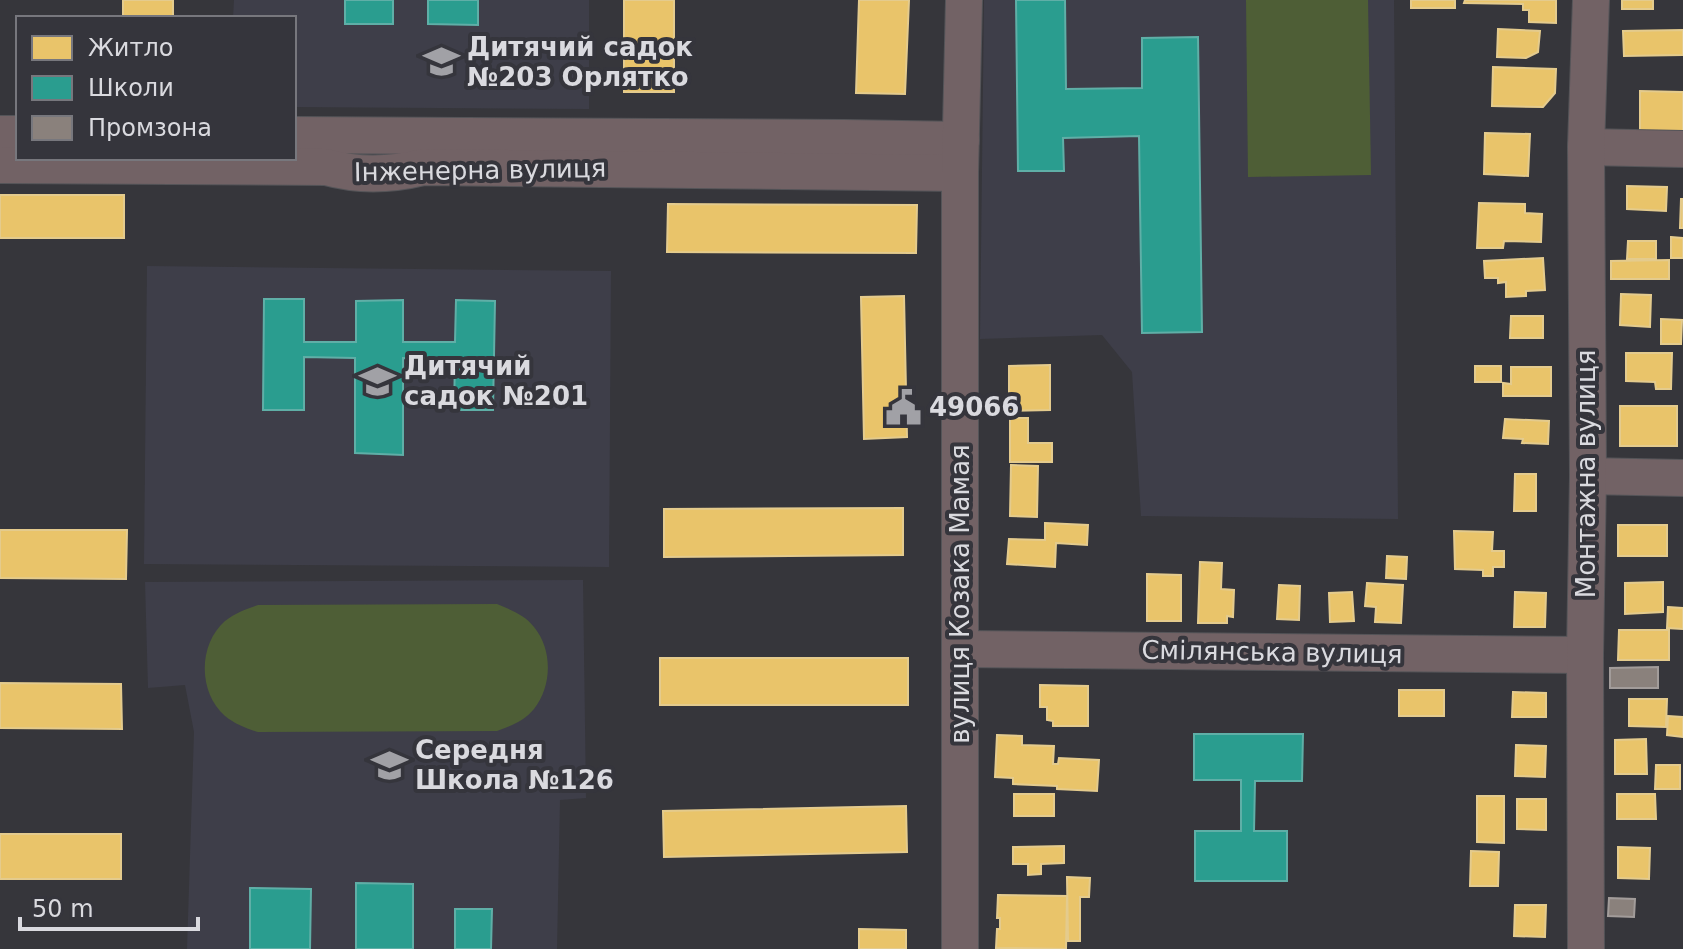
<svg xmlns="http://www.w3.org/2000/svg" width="1683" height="949" font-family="'DejaVu Sans',sans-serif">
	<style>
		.built { fill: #3e3e49 }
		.green { fill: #4e5e36 }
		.homes { fill: #e9c46a; stroke: #e4cb8d; stroke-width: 2 }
		.schools { fill: #2a9d8f; stroke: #5fafa7; stroke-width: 2 }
		.industry { fill: #8a817c; stroke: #a29c9a; stroke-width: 2 }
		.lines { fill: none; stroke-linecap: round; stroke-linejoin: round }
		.minor-casing { stroke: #545458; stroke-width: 38 }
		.minor { stroke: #726265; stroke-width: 36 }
		.labels { text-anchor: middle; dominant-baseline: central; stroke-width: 8; stroke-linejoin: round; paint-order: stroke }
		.poi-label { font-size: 26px; font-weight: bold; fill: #dadadf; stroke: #35353c; text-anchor: start }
		.street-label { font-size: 26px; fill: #dadadf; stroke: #35353c }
	</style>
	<rect width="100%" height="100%" fill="#36363b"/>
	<g class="built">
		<path d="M234,0h355v109l-295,-2v-89h-61z"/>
		<path d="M984,0h410l4,519 -257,-3 -9,-144 -30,-37 -122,4z"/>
		<path d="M147,266l464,5 -2,296 -465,-3z"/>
		<path d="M583,580l3,218 -26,2 -3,149h-370l7,-217 -9,-47 -37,3 -3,-106z"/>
	</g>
	<g class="green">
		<path d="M1246,0h122l3,175 -123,2z"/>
		<path d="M497,604c14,6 28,11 37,23 19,23 18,59 0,82 -10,12 -23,17 -37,22l-239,1c-13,-4 -23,-8 -33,-16 -27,-24 -27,-71 0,-95 10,-8 21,-12 33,-16z"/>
	</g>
	<g class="homes">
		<rect x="123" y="0" width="50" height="18"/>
		<rect x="624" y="0" width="50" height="92"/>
		<path d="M859,0h50l-4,94 -49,-1z"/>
		<rect x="1411" y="0" width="44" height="8"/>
		<path d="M1465,0h91v23l-27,-1v-12h-6v-6l-59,-1z"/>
		<rect x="1622" y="0" width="31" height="9"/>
		<path d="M1498,29l42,2 -2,21 -12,6 -29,-1z"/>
		<path d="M1683,30v25l-59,1 -1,-25z"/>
		<path d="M1493,67l63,2 -1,24 -12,14 -51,-1z"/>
		<path d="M1640,91l43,1v40l-43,-1z"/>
		<path d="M1485,133l45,1 -2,42 -44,-2z"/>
		<path d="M1627,186l40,1 -1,24 -39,-2z"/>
		<rect x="0" y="195" width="124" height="43"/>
		<path d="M1681,199h2v29h-3z"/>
		<path d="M1479,203l46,1v9l17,1 -1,28 -37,-1 -1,7h-26z"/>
		<path d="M668,204l249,1 -1,48 -249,-1z"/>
		<path d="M1671,237l12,1v20h-12z"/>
		<path d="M1628,241h28v18h-29z"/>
		<path d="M1543,258l2,32 -19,1v5l-20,1v-15l-8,1v-5h-13l-1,-17z"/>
		<path d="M1669,260v19h-58v-18z"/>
		<path d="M1621,294l30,1 -1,32 -30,-2z"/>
		<path d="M904,296l3,141 -43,2 -3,-142z"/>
		<path d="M1511,316h32v22h-33z"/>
		<path d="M1661,319l21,1 -1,24h-20z"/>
		<path d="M1626,353h46l-1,36h-15l-1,-7 -29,-1z"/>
		<path d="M1050,365v45l-41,1v-45z"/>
		<rect x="1475" y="366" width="26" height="16"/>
		<path d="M1511,367h40v29h-48v-13l8,1z"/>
		<rect x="1620" y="406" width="57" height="40"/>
		<path d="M1010,418h18v25h24v19h-42z"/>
		<path d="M1505,419l44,2 -1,23 -26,-1 1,-4 -20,-1z"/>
		<path d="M1011,465l27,1 -1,51 -27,-1z"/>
		<path d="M1515,474h21v37h-22z"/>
		<path d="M903,508v47l-239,2v-48z"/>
		<path d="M1045,523l43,2 -1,20 -31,-2 -1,24 -48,-3 2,-25 36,1z"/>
		<rect x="1618" y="525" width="49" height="31"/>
		<path d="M0,530h127l-1,49 -126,-1z"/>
		<path d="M1454,531l39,1 -1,19h12v16h-11v9h-10v-6l-28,-1z"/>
		<path d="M1387,556l20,1 -1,22 -20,-1z"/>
		<path d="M1200,562l22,1 -1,26 13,1 -1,27 -6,-1v7h-29z"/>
		<path d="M1147,574l34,1v46h-34z"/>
		<path d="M1663,582v30l-38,2v-31z"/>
		<path d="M1367,583l36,2 -2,38 -26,-1 1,-15 -11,-1z"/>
		<path d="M1279,585l21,1 -1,34 -22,-1z"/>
		<path d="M1352,592l2,29 -24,1 -1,-29z"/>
		<path d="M1515,592l31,1 -1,34h-31z"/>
		<path d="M1668,607l15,1v21l-16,-1z"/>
		<path d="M1619,630h50v30h-51z"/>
		<rect x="660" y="658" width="248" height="47"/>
		<path d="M0,683l121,1 1,45 -122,-1z"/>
		<path d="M1040,685l48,1v40h-35v-5l-6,-1v-13h-7z"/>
		<rect x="1399" y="690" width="45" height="26"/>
		<path d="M1513,692l33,1v24h-34z"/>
		<path d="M1629,699h38l-1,28 -37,-1z"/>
		<path d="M1668,716l15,1v20l-16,-2z"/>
		<path d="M997,735l25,1v9l32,1 -1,18h5l1,-6 40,2 -2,31 -40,-2v-3l-44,-2v-6l-18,-1z"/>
		<path d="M1646,739l1,35h-32v-34z"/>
		<path d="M1516,745l30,1 -1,31 -30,-1z"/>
		<path d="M1656,765h24v24h-25z"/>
		<rect x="1014" y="794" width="40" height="22"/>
		<path d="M1617,794h38l1,25h-39z"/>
		<path d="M1477,796h27v47l-27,-1z"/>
		<path d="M1517,799h29v31l-29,-1z"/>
		<path d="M906,806l1,46 -243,5 -1,-46z"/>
		<rect x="0" y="834" width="121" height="45"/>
		<path d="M1064,846v17l-23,1v10l-13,1v-11h-15v-17z"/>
		<path d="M1618,847l32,1 -1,31 -31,-1z"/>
		<path d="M1471,851l28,1 -1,34h-28z"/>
		<path d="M1067,877l23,1 -1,19h-9v44h-12z"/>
		<path d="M998,895l69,1 -1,53 -70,-1 1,-19h3v-11h-3z"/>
		<path d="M1515,905h31l-1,32 -31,-1z"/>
		<path d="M859,929l47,1v19h-47z"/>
	</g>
	<g class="schools">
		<rect x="345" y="0" width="48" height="24"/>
		<path d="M428,0h50v25l-50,-1z"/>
		<path d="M1016,0h49l1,89 76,-1v-50l56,-1 4,295 -60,1 -3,-197 -76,2 1,33h-46z"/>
		<path d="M264,299h40v43h52v-41l47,-1v42h52l1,-42 39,1 -2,109h-39l1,-51 -52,-1v97l-48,-2v-95l-51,-1v53h-41z"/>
		<path d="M1194,734h109l-1,47h-47l-1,50h33v50h-92v-50h46v-51h-47z"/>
		<path d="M356,883l57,1v65h-57z"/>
		<path d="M250,888l61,1 -1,60h-60z"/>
		<path d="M455,909h37l-1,40h-36z"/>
	</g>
	<g class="industry">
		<path d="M1658,667v21h-48v-20z"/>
		<path d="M1609,898l26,1 -1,18 -26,-1z"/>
	</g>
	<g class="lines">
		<defs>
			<g id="minor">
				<path d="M0,134h18"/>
				<path d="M294,135l551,3 116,2"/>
				<path d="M1586,147l97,2"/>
				<path d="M0,165l326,2c32,9 65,8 97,0l537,6"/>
				<path d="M1588,476l95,2"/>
				<path d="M960,649l625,6"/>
				<path d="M960,949v-776l4,-173"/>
				<path d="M1586,949l-1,-294 3,-179 -2,-329 5,-147"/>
			</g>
		</defs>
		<use href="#minor" class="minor-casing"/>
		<use href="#minor" class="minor"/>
	</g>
	<defs>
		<symbol id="school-bare" viewBox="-9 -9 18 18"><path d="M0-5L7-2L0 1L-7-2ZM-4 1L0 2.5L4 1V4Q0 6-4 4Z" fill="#a1a1a6" stroke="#35353c" stroke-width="2.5" paint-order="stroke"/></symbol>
		<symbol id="civic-bare" viewBox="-9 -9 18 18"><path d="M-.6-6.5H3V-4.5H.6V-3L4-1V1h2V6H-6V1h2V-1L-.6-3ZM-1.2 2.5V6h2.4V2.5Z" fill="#a1a1a6" stroke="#35353c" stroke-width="2.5" paint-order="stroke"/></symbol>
	</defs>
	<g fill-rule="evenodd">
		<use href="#school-bare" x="416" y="36" width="51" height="51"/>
		<use href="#school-bare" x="352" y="356" width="51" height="51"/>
		<use href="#civic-bare" x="878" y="382" width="51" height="51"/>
		<use href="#school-bare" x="364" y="740" width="51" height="51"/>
	</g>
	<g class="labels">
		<g class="poi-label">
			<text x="467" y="47">Дитячий садок<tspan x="467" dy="30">№203 Орлятко</tspan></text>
			<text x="404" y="366">Дитячий<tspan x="404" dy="30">садок №201</tspan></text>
			<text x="929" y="407">49066</text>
			<text x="415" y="750">Середня<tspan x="415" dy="30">Школа №126</tspan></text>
		</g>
		<g class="street-label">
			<text transform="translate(480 170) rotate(-1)">Інженерна вулиця</text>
			<text transform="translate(1586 474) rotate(-90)">Монтажна вулиця</text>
			<text transform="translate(960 594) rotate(-90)">вулиця Козака Мамая</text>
			<text transform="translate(1272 652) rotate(1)">Смілянська вулиця</text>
		</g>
	</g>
	<rect x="16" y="16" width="280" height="144" fill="#35353c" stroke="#77777d" stroke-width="2"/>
	<rect x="32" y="36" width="40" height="24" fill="#e9c46a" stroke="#77777d" stroke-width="2"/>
	<text x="88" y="56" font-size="24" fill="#dadadf">Житло</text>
	<rect x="32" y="76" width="40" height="24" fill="#2a9d8f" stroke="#77777d" stroke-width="2"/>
	<text x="88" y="96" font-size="24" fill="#dadadf">Школи</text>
	<rect x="32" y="116" width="40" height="24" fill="#8a817c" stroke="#77777d" stroke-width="2"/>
	<text x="88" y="136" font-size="24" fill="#dadadf">Промзона</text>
	<path d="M20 917v12h178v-12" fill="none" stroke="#dadadf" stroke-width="4"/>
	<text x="32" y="917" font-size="24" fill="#dadadf" stroke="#35353c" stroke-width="6" paint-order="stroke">50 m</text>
</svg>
